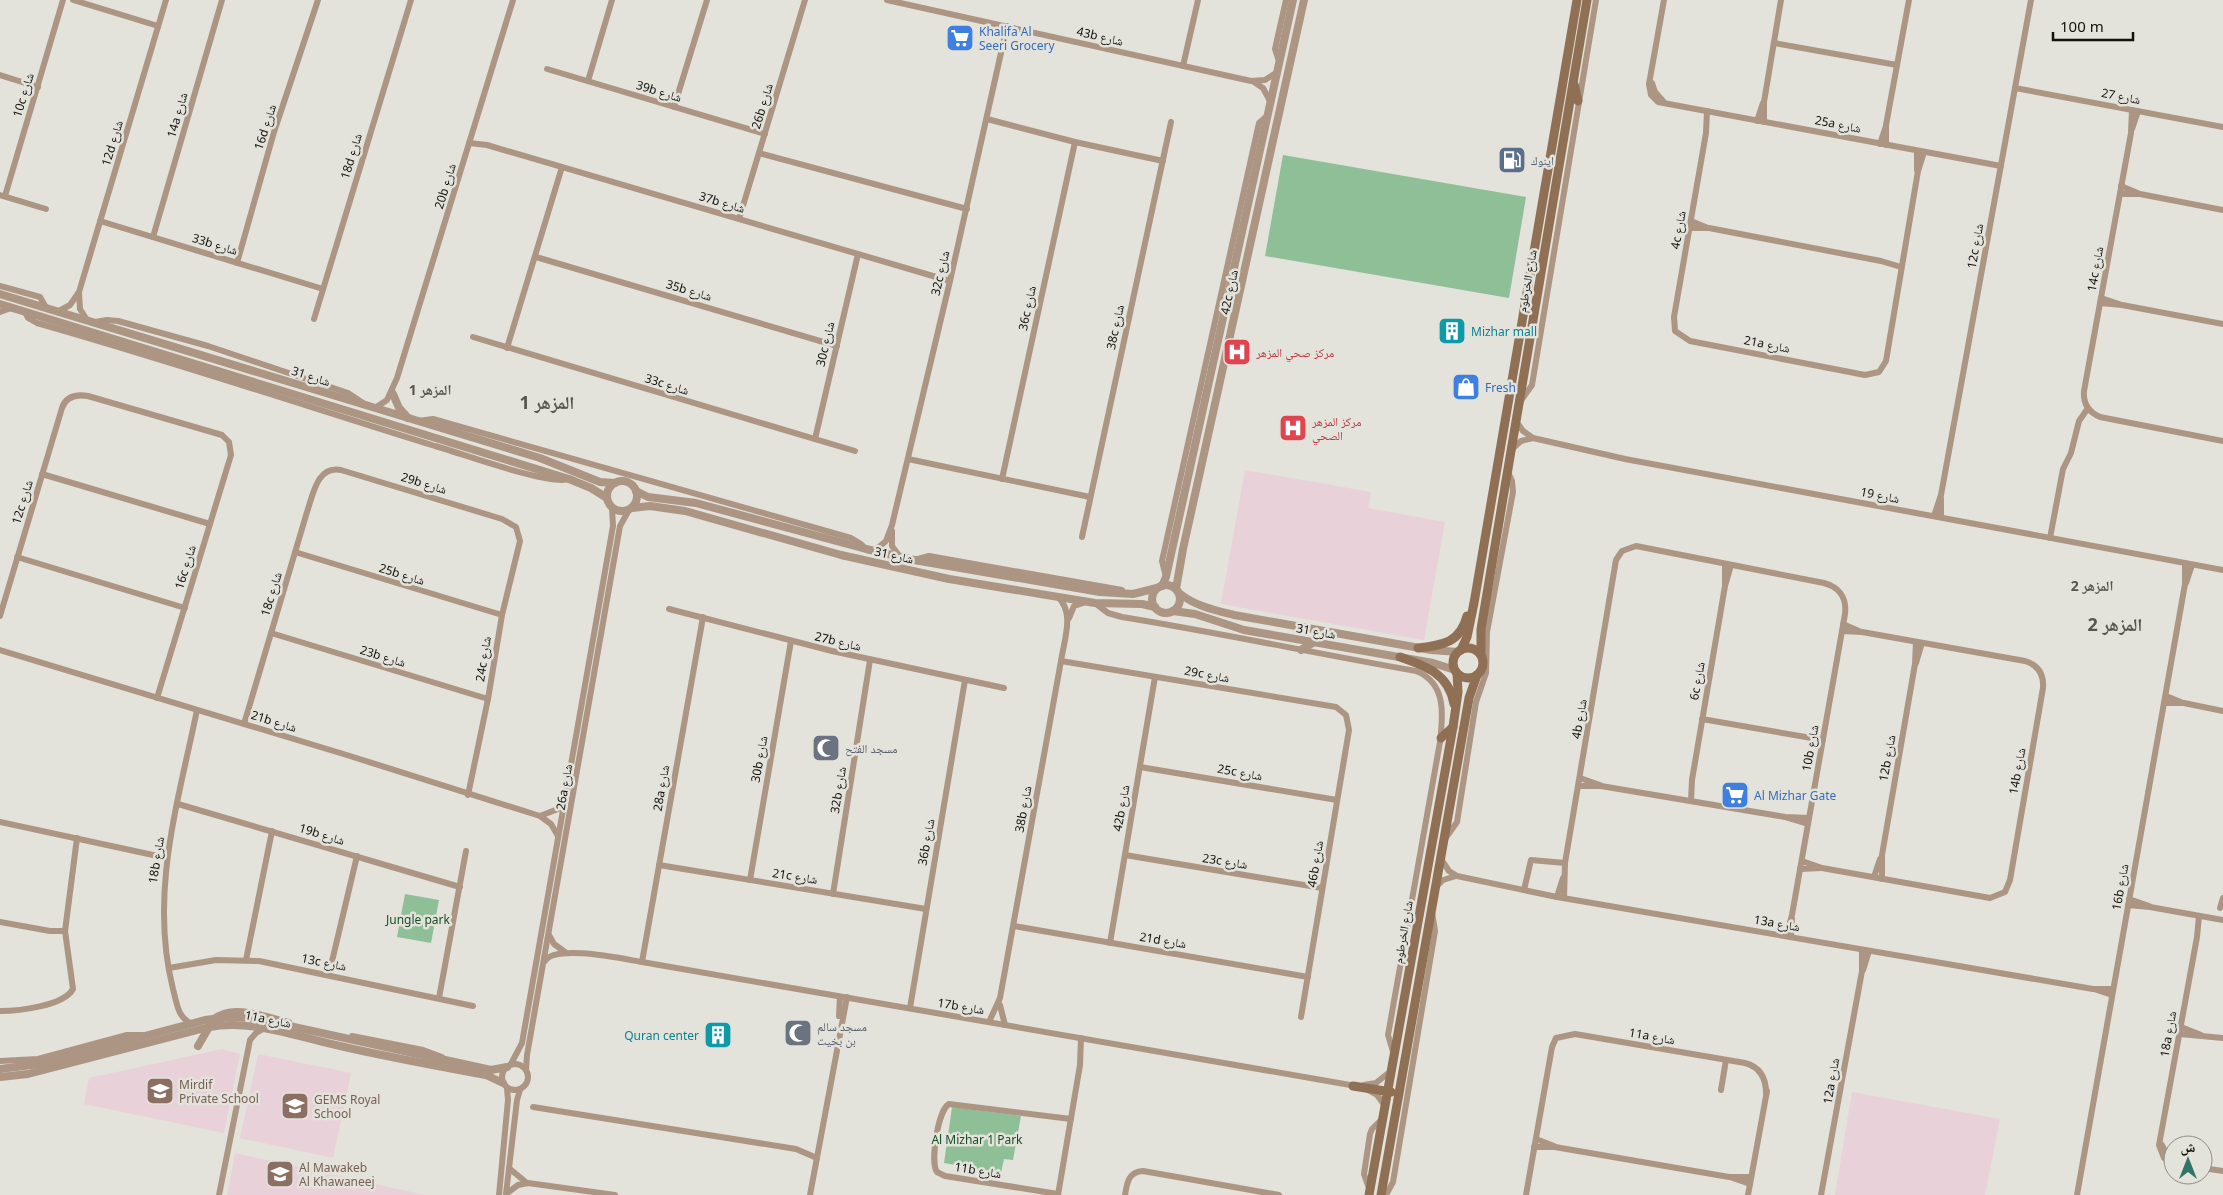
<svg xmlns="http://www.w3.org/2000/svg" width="2223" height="1195" font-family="'Noto Sans','Noto Naskh Arabic',sans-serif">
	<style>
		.education { fill: #e9d1da }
		.park { fill: #8fbf96 }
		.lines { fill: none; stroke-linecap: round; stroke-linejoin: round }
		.minor { stroke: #ac9582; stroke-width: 6 }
		.tertiary { stroke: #ac9582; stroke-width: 8 }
		.secondary { stroke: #907054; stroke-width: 9 }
		.labels { text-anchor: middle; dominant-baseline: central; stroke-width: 5; stroke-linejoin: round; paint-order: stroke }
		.shop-label { font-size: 12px; fill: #366cbe; stroke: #e3e2db; text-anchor: start }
		.street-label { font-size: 12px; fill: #12120f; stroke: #e3e2db }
		.service-label { font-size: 12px; fill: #4e5e75; stroke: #e3e2db; text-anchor: start }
		.culture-label { font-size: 12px; fill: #0d838f; stroke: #e3e2db; text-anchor: start }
		.health-label { font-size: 12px; fill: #be3a42; stroke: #e3e2db; text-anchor: start }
		.worship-label { font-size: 12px; fill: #5b616d; stroke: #e3e2db; text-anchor: start }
		.park-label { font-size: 12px; fill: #165026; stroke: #e3e2db }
		.education-label { font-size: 12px; fill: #785e54; stroke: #e3e2db; text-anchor: start }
		.neighbourhood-label { font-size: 14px; font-weight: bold; fill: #57554f; stroke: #e3e2db }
		.district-label { font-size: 18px; font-weight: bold; fill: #57554f; stroke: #e3e2db }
	</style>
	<rect width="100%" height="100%" fill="#e3e2db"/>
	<g class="education">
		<path d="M1245,470l126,22 -3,16 77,14 -21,118 -203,-36z"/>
		<path d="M222,1049l18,5 -16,79 -140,-29 5,-26z"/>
		<path d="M258,1054l93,19 -18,85 -93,-20z"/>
		<path d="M1852,1092l148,27 -15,76h-150z"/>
		<path d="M235,1153l190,42h-198z"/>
	</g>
	<g class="park">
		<path d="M1283,155l243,42 -17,101 -244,-42z"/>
		<path d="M405,894l34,6 -8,43 -34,-6z"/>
		<path d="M952,1107l69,9 -8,44 -9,-1 -3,14 -57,-10z"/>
	</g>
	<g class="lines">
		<g class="minor">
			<path d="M73,0l85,26"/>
			<path d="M887,0l364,81 14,-1 11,-7"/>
			<path d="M1664,0l-15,84 2,11 7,7 343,64"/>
			<path d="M1774,43l123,22"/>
			<path d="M1279,61l-4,-12 11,-49"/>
			<path d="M1183,66l15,-66"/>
			<path d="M547,69l218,65"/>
			<path d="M0,75l38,12"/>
			<path d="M588,81l24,-81"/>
			<path d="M1254,82l9,6 7,13"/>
			<path d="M1652,83l3,9 8,9"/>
			<path d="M2015,88l208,39"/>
			<path d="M674,107l33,-107"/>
			<path d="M2132,110l-1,23 -47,258c-1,12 4,21 16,26l123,24"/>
			<path d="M1707,111l-1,22 -32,184 1,14 15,10 175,34 14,-3 7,-11 32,-190 6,-19"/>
			<path d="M987,119l88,23 88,19"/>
			<path d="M1757,121l6,-18"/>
			<path d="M1764,122v-20l17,-102"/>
			<path d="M2132,129l6,-18"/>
			<path d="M469,143l18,2 463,136"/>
			<path d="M1880,144l6,-18"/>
			<path d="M1886,145v-20l23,-125"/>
			<path d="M1917,151v19"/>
			<path d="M759,153l208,56"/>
			<path d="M2121,186l19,8 83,16"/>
			<path d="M2120,194h19"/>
			<path d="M0,195l46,14"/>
			<path d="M5,196l58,-196"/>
			<path d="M739,219l66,-219"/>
			<path d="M100,221l223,68"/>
			<path d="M1691,221l17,7"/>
			<path d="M1689,228h20l172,33 20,6"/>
			<path d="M153,237l69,-237"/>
			<path d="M536,257l301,89"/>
			<path d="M237,263l37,-131 44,-132"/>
			<path d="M0,286l40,11 7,12"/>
			<path d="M79,293l1,16 7,11"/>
			<path d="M2101,298l18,6"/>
			<path d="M2100,303l22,2 101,19"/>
			<path d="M0,312l11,-4"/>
			<path d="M25,312l3,6 9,5c134,38 266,82 398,123 26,7 114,40 134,33"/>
			<path d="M57,312l13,-7 9,-13 87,-292"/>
			<path d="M314,319l97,-319"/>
			<path d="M95,322l12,-2 11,1 90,25 140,47 15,10"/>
			<path d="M473,337l382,114"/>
			<path d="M507,348l55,-181"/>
			<path d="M1520,402l12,-17 64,-385"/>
			<path d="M375,408l12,-8 10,-22 116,-378"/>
			<path d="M418,421l15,-2 418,119 10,6 5,5"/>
			<path d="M1516,421l7,10 10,7 92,21 598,111"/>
			<path d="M815,439l43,-185"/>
			<path d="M1511,450l10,-9 12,-3"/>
			<path d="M908,459l182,38"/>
			<path d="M42,474l168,50"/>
			<path d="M1002,479l73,-337"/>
			<path d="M1934,516l7,-21 90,-495"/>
			<path d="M1941,517v-18"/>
			<path d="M892,531v15l8,11"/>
			<path d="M1082,537l89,-415"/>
			<path d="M2050,538l13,-69 8,-16 8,-32 9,-13"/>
			<path d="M874,551l12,-10 6,-16 58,-244 57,-255"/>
			<path d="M295,552l207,63"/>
			<path d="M17,557l168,51"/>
			<path d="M914,560l15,-4 193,34"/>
			<path d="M1166,577l-4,-16 97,-438 8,-7"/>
			<path d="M2186,583l6,-18"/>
			<path d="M1725,584v-20"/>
			<path d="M1095,603l13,10 14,4c99,16 196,37 294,54 31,12 27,45 24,71l-52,293 6,20"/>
			<path d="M669,609l163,42 172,37"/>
			<path d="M0,616l62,-208c4,-12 14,-14 26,-12l134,39 7,7 2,13 -74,243"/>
			<path d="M1069,618l5,-12 12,-4"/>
			<path d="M1843,624l18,8"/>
			<path d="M271,633l217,66"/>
			<path d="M0,650l350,106 190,60 11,8 7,12"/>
			<path d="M1061,661l275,46 10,8 3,15 -48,287"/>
			<path d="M1916,663l6,-20"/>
			<path d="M2166,696l17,7"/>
			<path d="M2164,703h20l39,8"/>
			<path d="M1702,719l121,21"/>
			<path d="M244,724l63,-212c6,-17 10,-47 34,-42l161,49 14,8 4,14 -18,74 -14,84 -20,96"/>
			<path d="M1140,767l197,33"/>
			<path d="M1580,778l20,7"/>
			<path d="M1579,786h22l184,31 24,1"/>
			<path d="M1691,801l1,-21 33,-194 6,-21"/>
			<path d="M178,804l282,83"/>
			<path d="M540,816l23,-9"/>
			<path d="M1788,818l20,6"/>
			<path d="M0,822l167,36"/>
			<path d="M1445,839l12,-17 19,-120 10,-29 1,-41 26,-140 -1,-11 -5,-11"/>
			<path d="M1125,855l197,33"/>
			<path d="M1441,859l8,12 8,5 100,21 536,92h20"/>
			<path d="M1802,861l20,7 168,30 15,-6 5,-12 33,-192c1,-14 -5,-23 -18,-27l-163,-29 -20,-1"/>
			<path d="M659,865l267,44"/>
			<path d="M1800,869l21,-1"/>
			<path d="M1874,877l6,-18"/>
			<path d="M1882,879v-24l33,-191 1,-22"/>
			<path d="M750,880l41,-239"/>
			<path d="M1436,887l7,-7 13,-4"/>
			<path d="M1524,890l7,-30 34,3"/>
			<path d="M833,894l37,-234"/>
			<path d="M1557,897l6,-19"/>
			<path d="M1564,898l1,-35 51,-303 6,-9 14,-5 188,37c15,4 23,15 21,31l-53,301 -6,21"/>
			<path d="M2129,899l20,7"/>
			<path d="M2128,905l22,2 73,13"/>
			<path d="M2220,908l3,-10"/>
			<path d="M0,922l50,9h15"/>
			<path d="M1014,926l294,51"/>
			<path d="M549,935l5,9 11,8"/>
			<path d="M1791,937l1,-18"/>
			<path d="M1110,943l45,-266"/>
			<path d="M246,960l26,-129"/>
			<path d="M545,961c10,-17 78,-2 97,1l714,124"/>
			<path d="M642,962l61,-345"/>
			<path d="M169,968l47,-8 43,1 214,45"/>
			<path d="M1863,970l6,-19"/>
			<path d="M329,974l28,-118"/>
			<path d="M2094,989l18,6"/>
			<path d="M439,998l27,-147"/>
			<path d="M1000,1005l5,20"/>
			<path d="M910,1008l55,-328"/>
			<path d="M0,1011c18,0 64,-5 73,-22l-8,-58 12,-93"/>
			<path d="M839,1016l1,-19"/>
			<path d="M213,1019c19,-17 54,-2 76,3"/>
			<path d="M989,1022l11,-24 61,-337c3,-21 14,-48 -3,-64"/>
			<path d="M192,1024c-15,-7 -15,-21 -19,-35 -24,-95 5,-186 24,-279"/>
			<path d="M2181,1027l20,8"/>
			<path d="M2180,1034l43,4"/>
			<path d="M352,1036l71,14 19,7"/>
			<path d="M0,1061l38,-2 89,-24h15"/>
			<circle cx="515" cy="1077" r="13"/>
			<path d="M511,1064l11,-21 91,-517 -1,-18"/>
			<path d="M526,1070l1,-15 93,-529 9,-16"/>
			<path d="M1364,1085l12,-2 16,-13"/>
			<path d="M1368,1090l9,5 8,11"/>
			<path d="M1721,1090l5,-30"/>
			<path d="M533,1107l263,42 21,9"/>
			<path d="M1536,1139l18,7"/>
			<path d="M2162,1145l5,10 6,5"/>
			<path d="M1534,1147h21l174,30h22"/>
			<path d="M2173,1164l-9,-6 -5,-13 38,-208 2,-21"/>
			<path d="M2203,1168l20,3"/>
			<path d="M510,1169l17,14"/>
			<path d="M1730,1177l20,7"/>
			<path d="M1370,1191l-6,-17 6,-40 2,-5 10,-10"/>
			<path d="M506,1194l12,-9 10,-2 87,12"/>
			<path d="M506,1194l11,-94 3,-10"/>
			<path d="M1058,1194l-113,-18 -8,-4c-7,-10 1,-62 12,-68l122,15"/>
			<path d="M219,1195l31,-155 6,-7 9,-5"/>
			<path d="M499,1195l9,-95 -1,-12"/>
			<path d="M810,1195l37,-198"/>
			<path d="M1058,1195l22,-130 1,-27"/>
			<path d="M1125,1195c2,-12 3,-23 18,-24l136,24"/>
			<path d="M1386,1195l7,-13 42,-251 -3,-19"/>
			<path d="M1526,1195l26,-148 4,-9 19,-4 170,29c15,4 21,15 21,30"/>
			<path d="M1748,1195l19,-104"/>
			<path d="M1821,1195l41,-224v-21"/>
			<path d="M2077,1195l108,-611v-21"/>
		</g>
		<g class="tertiary">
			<path d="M0,294l540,164 60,24 15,1"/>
			<path d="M0,304l569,175 22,9 16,10"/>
			<path d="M393,394l6,14 9,10"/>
			<circle cx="622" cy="496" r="15"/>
			<path d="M636,491l12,6 48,6 170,46 48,11 186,32 33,2 24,-6"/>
			<path d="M632,508l18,-2 35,5 156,44 108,24 146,24 47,1 13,3"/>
			<circle cx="1166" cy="599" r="14"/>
			<path d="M1162,586l4,-9 127,-577"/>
			<path d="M1176,589l7,-40 121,-549"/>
			<path d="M1179,593c16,13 35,17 55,22l197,35 27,2"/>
			<path d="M1173,611l22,3 49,16 189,33 22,7"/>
			<path d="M1301,650l13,-8"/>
			<path d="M198,1046l11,-19"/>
			<path d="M0,1069l39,-5 166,-44 24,-3 24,1 238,52 16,-3"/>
			<path d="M0,1077l28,-3 181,-47c44,-8 89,10 131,19 48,11 97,20 146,29l17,8"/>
		</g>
		<g class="secondary">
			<path d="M1574,84l4,17"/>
			<path d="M1418,648c25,-3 42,-5 49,-32"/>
			<circle cx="1468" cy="663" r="15"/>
			<path d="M1461,650l6,-13 7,-34 103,-603"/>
			<path d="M1481,654v-25l106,-629"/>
			<path d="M1400,657c26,9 49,17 54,47"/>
			<path d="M1441,738l12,-11"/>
			<path d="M1353,1086l38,6"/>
			<path d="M1369,1195l84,-468 5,-35 -1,-19"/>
			<path d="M1381,1195l88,-497 8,-23"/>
		</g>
	</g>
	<defs>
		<symbol id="supermarket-square" viewBox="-11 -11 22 22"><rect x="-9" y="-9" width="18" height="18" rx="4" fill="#3f7fe0" stroke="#e3e2db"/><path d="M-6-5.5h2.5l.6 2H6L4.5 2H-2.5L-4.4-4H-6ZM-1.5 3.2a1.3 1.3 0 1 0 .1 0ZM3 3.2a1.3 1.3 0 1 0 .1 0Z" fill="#fff"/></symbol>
		<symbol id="fuel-square" viewBox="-11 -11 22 22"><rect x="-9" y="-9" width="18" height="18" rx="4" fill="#5c6f8a" stroke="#e3e2db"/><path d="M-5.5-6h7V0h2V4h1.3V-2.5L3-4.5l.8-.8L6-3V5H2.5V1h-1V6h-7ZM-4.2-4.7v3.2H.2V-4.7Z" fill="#fff"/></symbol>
		<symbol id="building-square" viewBox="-11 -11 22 22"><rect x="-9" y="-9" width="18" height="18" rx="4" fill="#0f9aa8" stroke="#e3e2db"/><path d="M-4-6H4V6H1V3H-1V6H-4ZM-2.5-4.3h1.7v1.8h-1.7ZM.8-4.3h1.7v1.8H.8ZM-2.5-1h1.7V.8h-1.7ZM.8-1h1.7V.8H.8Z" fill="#fff"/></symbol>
		<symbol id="hospital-square" viewBox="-11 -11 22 22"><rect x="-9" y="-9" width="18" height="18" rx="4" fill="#e0444e" stroke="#e3e2db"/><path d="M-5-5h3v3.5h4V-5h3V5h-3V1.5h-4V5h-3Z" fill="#fff"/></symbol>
		<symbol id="shop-square" viewBox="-11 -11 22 22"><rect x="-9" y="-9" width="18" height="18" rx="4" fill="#3f7fe0" stroke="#e3e2db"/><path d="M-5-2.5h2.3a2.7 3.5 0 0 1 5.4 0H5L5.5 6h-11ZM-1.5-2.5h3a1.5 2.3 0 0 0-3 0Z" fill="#fff"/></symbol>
		<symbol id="mosque-square" viewBox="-11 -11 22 22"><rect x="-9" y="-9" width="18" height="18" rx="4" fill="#6b7280" stroke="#e3e2db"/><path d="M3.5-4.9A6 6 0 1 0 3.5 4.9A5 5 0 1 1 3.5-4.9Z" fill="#fff"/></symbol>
		<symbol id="school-square" viewBox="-11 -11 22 22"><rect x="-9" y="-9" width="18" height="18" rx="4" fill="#8d6e63" stroke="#e3e2db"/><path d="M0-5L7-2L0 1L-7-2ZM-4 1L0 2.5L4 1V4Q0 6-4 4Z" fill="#fff"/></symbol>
	</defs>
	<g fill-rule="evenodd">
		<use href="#supermarket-square" x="944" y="22" width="32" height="32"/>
		<use href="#fuel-square" x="1496" y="144" width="32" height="32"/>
		<use href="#building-square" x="1436" y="315" width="32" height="32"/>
		<use href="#hospital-square" x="1221" y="336" width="32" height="32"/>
		<use href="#shop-square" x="1450" y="371" width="32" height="32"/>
		<use href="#hospital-square" x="1277" y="412" width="32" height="32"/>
		<use href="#mosque-square" x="810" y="732" width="32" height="32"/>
		<use href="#supermarket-square" x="1719" y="779" width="32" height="32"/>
		<use href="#mosque-square" x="782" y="1017" width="32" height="32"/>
		<use href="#building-square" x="702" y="1019" width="32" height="32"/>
		<use href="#school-square" x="144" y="1075" width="32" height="32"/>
		<use href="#school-square" x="279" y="1090" width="32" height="32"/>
		<use href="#school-square" x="264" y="1158" width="32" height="32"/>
	</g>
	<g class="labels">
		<g class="shop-label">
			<text x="979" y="31">Khalifa Al<tspan x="979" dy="14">Seeri Grocery</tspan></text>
			<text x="1485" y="387">Fresh</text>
			<text x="1754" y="795">Al Mizhar Gate</text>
		</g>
		<g class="street-label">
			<text transform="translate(1100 36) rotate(13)">43b شارع</text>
			<text transform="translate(659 91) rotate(17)">39b شارع</text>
			<text transform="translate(23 95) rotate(-73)">10c شارع</text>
			<text transform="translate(2121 96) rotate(11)">شارع 27</text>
			<text transform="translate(762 106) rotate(-73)">26b شارع</text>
			<text transform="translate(177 115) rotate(-74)">14a شارع</text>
			<text transform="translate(1838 124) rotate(11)">25a شارع</text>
			<text transform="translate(265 127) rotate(-72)">16d شارع</text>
			<text transform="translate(112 143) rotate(-73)">12d شارع</text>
			<text transform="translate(351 156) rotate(-73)">18d شارع</text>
			<text transform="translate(445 186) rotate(-73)">20b شارع</text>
			<text transform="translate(722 202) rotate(16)">37b شارع</text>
			<text transform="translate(1678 230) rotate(-80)">4c شارع</text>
			<text transform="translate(215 244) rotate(17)">33b شارع</text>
			<text transform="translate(1975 246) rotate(-80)">12c شارع</text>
			<text transform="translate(2095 269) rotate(-80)">14c شارع</text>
			<text transform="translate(940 273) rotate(-77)">32c شارع</text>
			<text transform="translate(1527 281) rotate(-80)">شارع الخرطوم</text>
			<text transform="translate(689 290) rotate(16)">35b شارع</text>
			<text transform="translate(1229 292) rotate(-78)">42c شارع</text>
			<text transform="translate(1027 308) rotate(-78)">36c شارع</text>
			<text transform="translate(1115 327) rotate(-78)">38c شارع</text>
			<text transform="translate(825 344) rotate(-77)">30c شارع</text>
			<text transform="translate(1767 344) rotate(11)">21a شارع</text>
			<text transform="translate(311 376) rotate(18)">شارع 31</text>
			<text transform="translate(667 384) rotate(17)">33c شارع</text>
			<text transform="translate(424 483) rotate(17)">29b شارع</text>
			<text transform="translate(1880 495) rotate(11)">شارع 19</text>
			<text transform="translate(22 502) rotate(-73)">12c شارع</text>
			<text transform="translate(894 555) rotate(12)">شارع 31</text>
			<text transform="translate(185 567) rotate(-73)">16c شارع</text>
			<text transform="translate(402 574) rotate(17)">25b شارع</text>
			<text transform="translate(271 594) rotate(-73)">18c شارع</text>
			<text transform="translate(1316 631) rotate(10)">شارع 31</text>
			<text transform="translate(838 641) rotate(13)">27b شارع</text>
			<text transform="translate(383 656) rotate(17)">23b شارع</text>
			<text transform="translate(483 659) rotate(-81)">24c شارع</text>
			<text transform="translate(1207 674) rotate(10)">29c شارع</text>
			<text transform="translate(1697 681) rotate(-80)">6c شارع</text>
			<text transform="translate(1579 719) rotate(-80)">4b شارع</text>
			<text transform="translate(274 721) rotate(17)">21b شارع</text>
			<text transform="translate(1810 748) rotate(-80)">10b شارع</text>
			<text transform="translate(1887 758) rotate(-80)">12b شارع</text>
			<text transform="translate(759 759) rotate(-80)">30b شارع</text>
			<text transform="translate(2017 771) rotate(-80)">14b شارع</text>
			<text transform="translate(1240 772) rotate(10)">25c شارع</text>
			<text transform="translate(564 787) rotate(-80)">26a شارع</text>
			<text transform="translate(661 788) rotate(-80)">28a شارع</text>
			<text transform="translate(838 790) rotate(-81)">32b شارع</text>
			<text transform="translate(1121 808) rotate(-80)">42b شارع</text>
			<text transform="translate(1023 809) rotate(-80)">38b شارع</text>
			<text transform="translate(322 834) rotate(17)">19b شارع</text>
			<text transform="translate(926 842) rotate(-80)">36b شارع</text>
			<text transform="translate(156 860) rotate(-81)">18b شارع</text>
			<text transform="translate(1225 861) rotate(9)">23c شارع</text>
			<text transform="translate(1315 864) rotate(-81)">46b شارع</text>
			<text transform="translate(795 876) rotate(9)">21c شارع</text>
			<text transform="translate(2120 887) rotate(-80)">16b شارع</text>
			<text transform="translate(1777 923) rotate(10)">13a شارع</text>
			<text transform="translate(1403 932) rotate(-80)">شارع الخرطوم</text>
			<text transform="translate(1163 940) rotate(9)">21d شارع</text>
			<text transform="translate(324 962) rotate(11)">13c شارع</text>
			<text transform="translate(961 1006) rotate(9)">17b شارع</text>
			<text transform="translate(268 1019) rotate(11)">11a شارع</text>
			<text transform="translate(2168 1034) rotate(-80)">18a شارع</text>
			<text transform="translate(1652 1036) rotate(10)">11a شارع</text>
			<text transform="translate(1831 1081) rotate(-80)">12a شارع</text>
			<text transform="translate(978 1170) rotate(9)">11b شارع</text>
		</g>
		<g class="service-label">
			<text x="1531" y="160">اينوك</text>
		</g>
		<g class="culture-label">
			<text x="1471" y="331">Mizhar mall</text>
			<text x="699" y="1035" text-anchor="end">Quran center</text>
		</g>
		<g class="health-label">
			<text x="1256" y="352">مركز صحي المزهر</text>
			<text x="1312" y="421">مركز المزهر<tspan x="1312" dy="14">الصحي</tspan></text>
		</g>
		<g class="worship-label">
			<text x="845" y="748">مسجد الفتح</text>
			<text x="817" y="1026">مسجد سالم<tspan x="817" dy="14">بن بخيت</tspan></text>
		</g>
		<g class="park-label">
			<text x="418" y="919">Jungle park</text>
			<text x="977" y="1139">Al Mizhar 1 Park</text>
		</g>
		<g class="education-label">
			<text x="179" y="1084">Mirdif<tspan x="179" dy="14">Private School</tspan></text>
			<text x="314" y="1099">GEMS Royal<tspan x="314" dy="14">School</tspan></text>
			<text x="299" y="1167">Al Mawakeb<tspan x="299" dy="14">Al Khawaneej</tspan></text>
		</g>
		<g class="neighbourhood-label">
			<text x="430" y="389">المزهر 1</text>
			<text x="2092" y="585">المزهر 2</text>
		</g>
		<g class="district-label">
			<text x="547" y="402">المزهر 1</text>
			<text x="2115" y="624">المزهر 2</text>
		</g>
	</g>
	<g transform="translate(2188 1160)"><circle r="24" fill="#e3e2db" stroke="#8f8f89"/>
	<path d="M0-4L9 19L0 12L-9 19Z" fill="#307568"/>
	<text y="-8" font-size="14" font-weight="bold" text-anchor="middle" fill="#12120f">ش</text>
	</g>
	<path d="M2053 32v8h80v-8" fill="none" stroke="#12120f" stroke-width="2.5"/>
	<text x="2060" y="32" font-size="15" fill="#12120f" stroke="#e3e2db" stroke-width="4" paint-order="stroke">100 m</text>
</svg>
